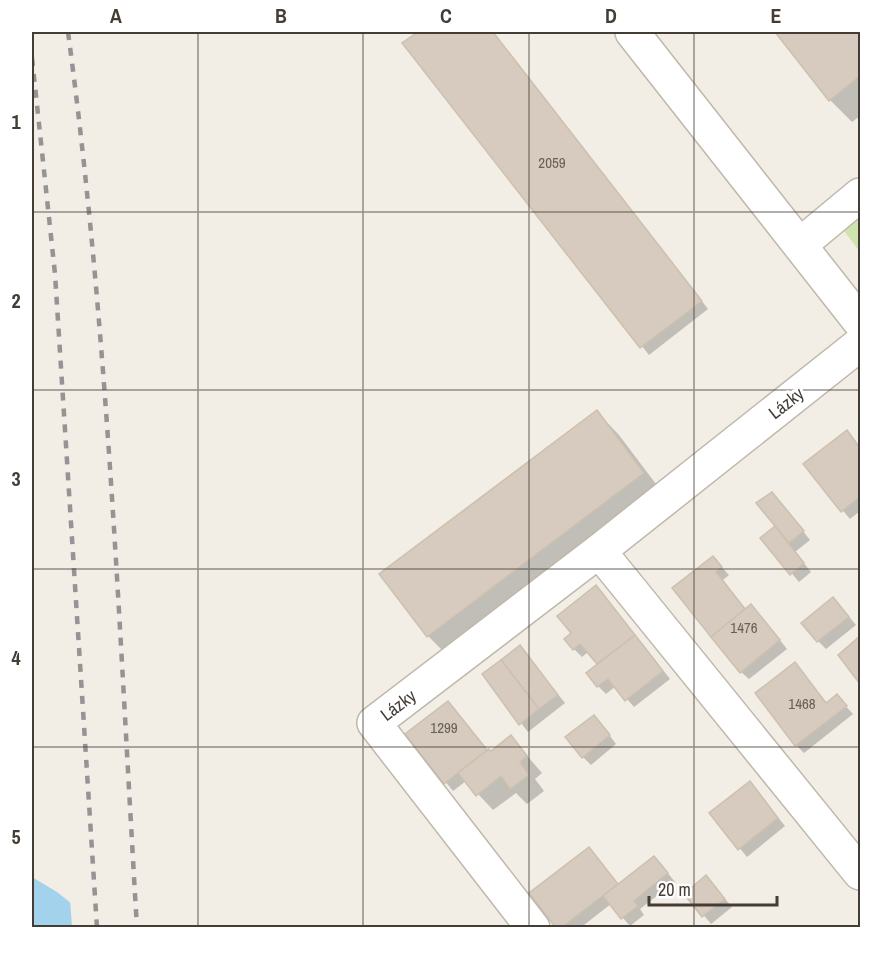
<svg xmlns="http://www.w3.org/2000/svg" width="892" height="959" font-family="'Archivo Narrow',sans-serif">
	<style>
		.green { fill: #cfe5af }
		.water { fill: #a3d2ed }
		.pier { fill: #f2ede5 }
		.shadow { fill: #0003 }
		.building { fill: #d6cbbe; stroke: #cdc0ae; stroke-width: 1.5 }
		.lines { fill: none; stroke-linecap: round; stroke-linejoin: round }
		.minor-casing { stroke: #c0b8ab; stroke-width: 36 }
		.minor { stroke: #fff; stroke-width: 33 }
		.rail { stroke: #949494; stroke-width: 4.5; stroke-dasharray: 8 8; stroke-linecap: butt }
		.grid { fill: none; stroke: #443d35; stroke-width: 1.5; stroke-opacity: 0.55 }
		.labels { text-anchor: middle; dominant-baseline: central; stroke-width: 6; stroke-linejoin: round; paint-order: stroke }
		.number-label { font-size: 15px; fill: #686057 }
		.street-label { font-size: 18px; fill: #443d35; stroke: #fff }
		.neatline { fill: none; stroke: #443d35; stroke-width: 2 }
		.grid-label { font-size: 20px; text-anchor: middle; font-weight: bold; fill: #443d35 }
	</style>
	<rect width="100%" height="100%" fill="#f2ede5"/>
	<path class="green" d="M860,216v36l-16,-21z"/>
	<path class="water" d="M32,877l25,15 44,35 -69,1z"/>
	<path class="pier" d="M70,899l33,26 1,3 -32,-1z"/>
	<g class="shadow">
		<path d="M420,32h73l215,277 -59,46 -244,-311z"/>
		<path d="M777,32h83v84l-8,6 -22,-22z"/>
		<path d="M597,412l22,23 46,61 -215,162 -22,-22z"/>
		<path d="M847,432l13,16v63l-10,8 -45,-54z"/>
		<path d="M779,501l31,39 -15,12 16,20 -12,10 -37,-44 15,-11z"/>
		<path d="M713,558l16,17 -6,5 23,30 13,4 28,35 -38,30 -8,-7z"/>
		<path d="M604,595l66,84 -36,28 -18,-21 -10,8 -8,-8 1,-22 -10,-13 -7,6 -8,-8z"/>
		<path d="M841,607l15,18 -30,24 -8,-8z"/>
		<path d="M860,638v44l-20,-26z"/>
		<path d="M520,647l45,56 -37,29 -44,-57z"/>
		<path d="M795,664l32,40 15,-2 11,12 -49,39 -8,-8z"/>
		<path d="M455,711l32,40 4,2 20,-16 31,36 -7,6 9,12 -17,13 -11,-11 -23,17 -27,-29 -13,10 -46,-57z"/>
		<path d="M601,724l15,20 -25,21 -8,-8z"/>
		<path d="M757,791l28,35 -38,31 -36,-44z"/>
		<path d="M597,857l22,28 43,-19 13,16 -35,27 4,6 -14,11 -19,-22 -31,24h-22z"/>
		<path d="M706,877l26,30 -21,17 -25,-30z"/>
	</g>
	<g class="building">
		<path d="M418,32h75l209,269 -62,47 -238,-305z"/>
		<path d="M775,32h85v44l-31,25z"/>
		<path d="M597,410l47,63 -217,164 -48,-63z"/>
		<path d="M847,430l13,18v49l-19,15 -38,-48z"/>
		<path d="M772,492l32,39 -15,12 -33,-40z"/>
		<path d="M775,526l29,37 -14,12 -30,-37z"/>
		<path d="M713,556l9,11 -6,5 29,37 -34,28 -39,-49z"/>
		<path d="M596,585l39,50 -38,29 -17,-20 -7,6 -9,-11 7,-6 -14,-17z"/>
		<path d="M833,597l16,20 -32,25 -16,-19z"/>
		<path d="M751,604l29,36 -40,33 -29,-36z"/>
		<path d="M635,635l28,36 -38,30 -17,-22 -11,8 -11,-14z"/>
		<path d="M860,636v48l-22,-29z"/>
		<path d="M520,645l38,50 -19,14 -38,-49z"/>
		<path d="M501,660l38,49 -20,16 -37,-51z"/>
		<path d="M795,662l31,41 11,-9 10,12 -52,40 -40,-53z"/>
		<path d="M448,701l39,49 -43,34 -39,-50z"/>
		<path d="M594,715l16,20 -28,23 -17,-21z"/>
		<path d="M511,735l16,21 -7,6 9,13 -19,14 -9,-13 -25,20 -18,-23 31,-24 2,2z"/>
		<path d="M750,781l28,37 -40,32 -29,-37z"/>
		<path d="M589,847l29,37 -57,44h-5l-27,-35z"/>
		<path d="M654,856l14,17 -34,28 4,5 -17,13 -18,-23z"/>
		<path d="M706,875l19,24 -23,18 -18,-23z"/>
	</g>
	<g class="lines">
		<defs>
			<g id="minor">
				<path d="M632,32l228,290"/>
				<path d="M801,244l59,-49"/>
				<path d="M599,551l261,322"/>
				<path d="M533,928l-159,-205 225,-172 261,-207"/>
			</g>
		</defs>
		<use href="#minor" class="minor-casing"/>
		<use href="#minor" class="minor"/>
		<g class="rail">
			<path d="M68,32c40,297 51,596 69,896"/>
			<path d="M32,58l23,216 42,654"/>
		</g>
	</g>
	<path class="grid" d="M198,32v896M363,32v896M529,32v896M694,32v896M32,212h828M32,390h828M32,569h828M32,747h828"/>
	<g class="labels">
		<g class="number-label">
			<text x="552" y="162">2059</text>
			<text x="744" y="627">1476</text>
			<text x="802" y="703">1468</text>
			<text x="444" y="727">1299</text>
		</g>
		<g class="street-label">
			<text transform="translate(786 403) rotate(-38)">Lázky</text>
			<text transform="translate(398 705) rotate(-37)">Lázky</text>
		</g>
	</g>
	<rect width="892" height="959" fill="none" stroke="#ffffff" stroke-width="66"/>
	<path d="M649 896v9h128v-9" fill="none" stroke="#443d35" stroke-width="3"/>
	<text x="658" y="896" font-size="18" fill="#443d35" stroke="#ffffff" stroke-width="4.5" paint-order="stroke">20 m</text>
	<rect x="33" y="33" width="826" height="893" class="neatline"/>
	<g class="grid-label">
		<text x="116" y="23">A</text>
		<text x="281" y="23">B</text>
		<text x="446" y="23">C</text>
		<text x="611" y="23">D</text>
		<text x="776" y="23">E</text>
		<text x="16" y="129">1</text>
		<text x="16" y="308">2</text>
		<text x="16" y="486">3</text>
		<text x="16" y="665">4</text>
		<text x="16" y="844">5</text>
	</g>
</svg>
